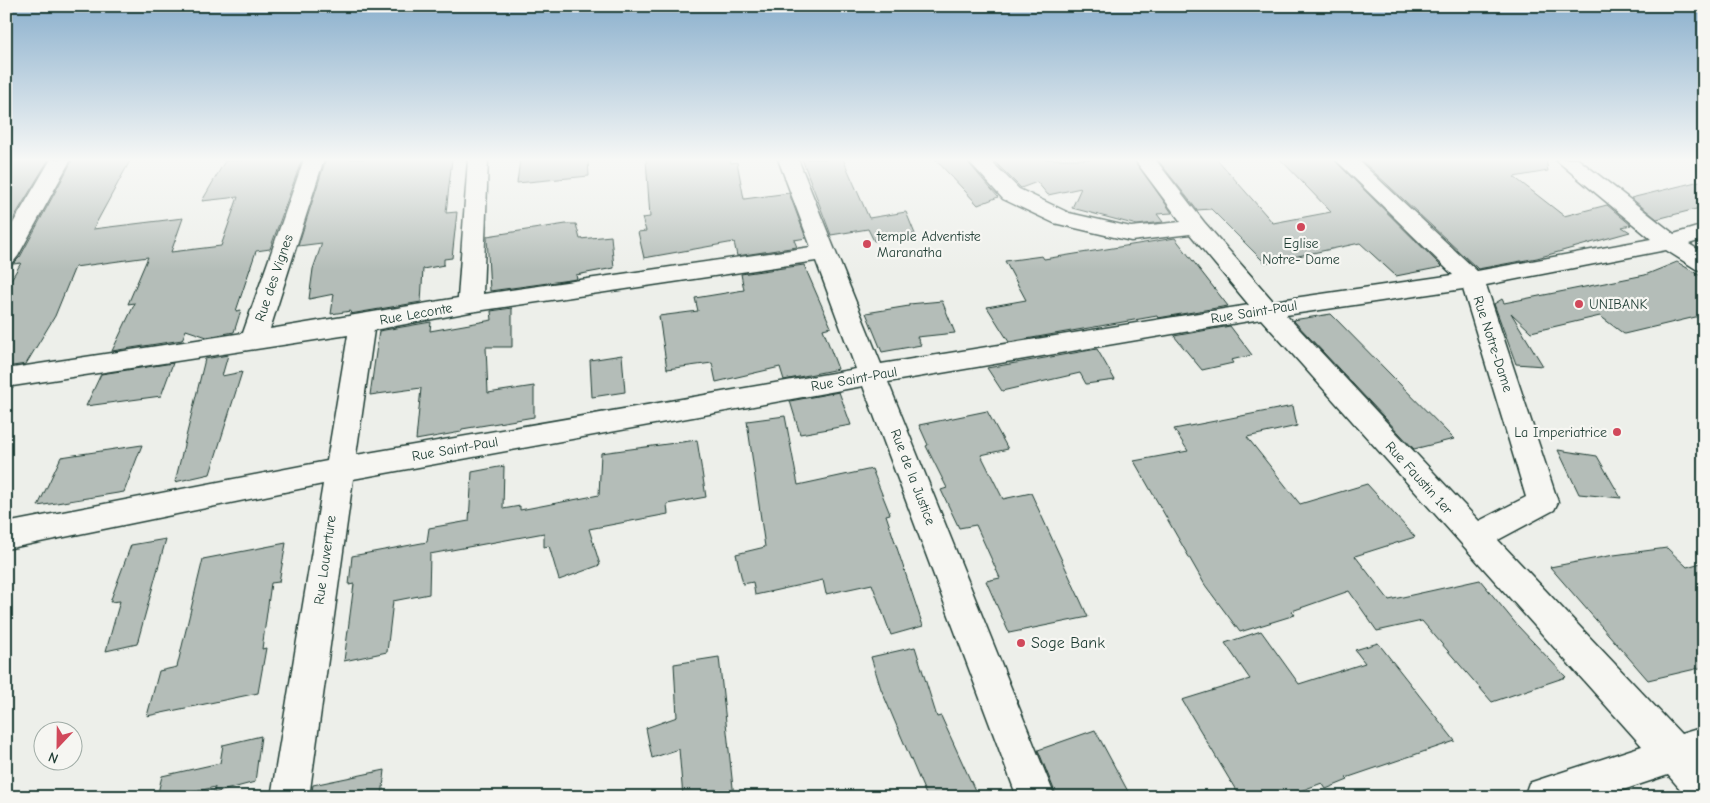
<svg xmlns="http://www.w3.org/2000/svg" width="1710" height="803" font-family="'Comic Neue',sans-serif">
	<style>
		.building { fill: #b4bdb8; stroke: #1f3d34 }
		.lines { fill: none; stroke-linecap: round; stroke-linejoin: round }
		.minor-casing { stroke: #1f3d34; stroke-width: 3 }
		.minor { fill: #f6f6f2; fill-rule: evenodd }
		.poi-dot { fill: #d1495b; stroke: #f6f6f2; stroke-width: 2 }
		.labels { text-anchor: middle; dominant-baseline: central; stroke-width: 4.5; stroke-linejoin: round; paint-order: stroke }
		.poi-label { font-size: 14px; fill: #1f3d34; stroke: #f6f6f2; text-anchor: start }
		.street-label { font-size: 14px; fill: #1f3d34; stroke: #f6f6f2 }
		.near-poi-label { font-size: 16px; fill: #1f3d34; stroke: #f6f6f2; text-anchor: start }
	</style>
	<rect width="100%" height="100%" fill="#edefea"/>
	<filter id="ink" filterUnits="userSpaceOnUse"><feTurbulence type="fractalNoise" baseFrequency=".02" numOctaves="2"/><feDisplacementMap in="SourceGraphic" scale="10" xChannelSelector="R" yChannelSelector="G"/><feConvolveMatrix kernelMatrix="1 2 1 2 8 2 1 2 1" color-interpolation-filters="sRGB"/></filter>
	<g filter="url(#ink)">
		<g class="building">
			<path d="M6,159h43l-43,72z"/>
			<path d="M73,159h58l-38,70 90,-11 -12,34 50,-6 17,-49 -36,4 23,-40 77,-2 -32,90 -14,2 -20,60 5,-1 -7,22 -27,5 -21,-7 -4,10 -70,11 23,-48 -7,1 20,-47 -73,10 -20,49 -29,48 -20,3v-79l15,-25 -15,2 8,-2 6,-6z"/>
			<path d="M326,159h126l-6,54 11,-1 -5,46 -8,1v6l-21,4 -2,33 -71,12 1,-3 -20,3 3,-20 -25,5 4,-30 9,-26 -24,3z"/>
			<path d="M520,159h68l1,17 -72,7z"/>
			<path d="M646,159h84l1,4 6,-1 7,37 45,-6 17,45 -12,2 3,7 -60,9 -3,-14 -90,16 -6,-26 8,-1 -4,-13 8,-1z"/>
			<path d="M802,159h41l26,59 37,-6 9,22 -41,7 -6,-12 -37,6z"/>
			<path d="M935,159h30l33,38 -20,8z"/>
			<path d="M992,159h142l38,54 -15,1 6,8 -26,3 -65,-17 9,-20 -33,7 -11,-13 -16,6z"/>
			<path d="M1157,159h60l56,64 58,-11 -51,-53h53l109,108 -46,9 -36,-33 -95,20 -54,-54 -14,1z"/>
			<path d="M1360,159h186l2,12 -34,6 50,39 43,-11 24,20 -9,2 8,5 -93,26 -59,11z"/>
			<path d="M1704,180v27l-47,12 -26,-21z"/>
			<path d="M566,224h10l4,15 31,-3 3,32 -38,7 1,4 -87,12 -3,-55z"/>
			<path d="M1175,238l53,68 -70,12 -1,-2 -148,26 -22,-35 39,-7 -21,-39 37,-5 2,3z"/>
			<path d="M1677,262l27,16v37l-80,19 -24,-18 -69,16 -20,-19 32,53 -27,-2 -22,-60 8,-5 2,4 141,-28z"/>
			<path d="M804,265l27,62 -8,2 15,40 -54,11 -4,-13 -64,15 -4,-19 -45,6 -8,-53 39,-5 -3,-13 49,-8 -3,-16z"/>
			<path d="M942,301l13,32 -38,4 4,8 -39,7 -16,-39 43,-7v-2z"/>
			<path d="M512,308v39h-26l2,46 46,-7v31l-72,12 -1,3 -45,8 5,-52 -51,7 9,-64 52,-9 -1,9 62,-11 -1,-9z"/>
			<path d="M1331,314l123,125 -40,10 -121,-129z"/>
			<path d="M1230,326l22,29 -21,5 2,3 -31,7 -28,-34z"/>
			<path d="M1097,349l18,31 -29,4 -6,-11 -78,18 -15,-23z"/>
			<path d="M228,355l-6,21 20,-4 -32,102 -35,8 30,-123z"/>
			<path d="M622,355l3,37 -33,5 -2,-37z"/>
			<path d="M173,363l-12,33 -75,10 15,-32z"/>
			<path d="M839,392l12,33 -51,9 -10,-33z"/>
			<path d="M1293,406l4,20 -50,11 53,67 67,-20 48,53 -60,19 34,44 91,-20 37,45 49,52 -74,25 -70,-81 -45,10 -28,-40 -57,20 3,4 -55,17 -35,-47 -71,-124 54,-10 -14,-22z"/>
			<path d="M987,411l21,38 -27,6 22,44 28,-6 57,124 -79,16 -23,-52 14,-3 -24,-53 -17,3 -18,-38 6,-2 -21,-42 2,-1 -9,-20z"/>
			<path d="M785,416l13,69 74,-16 18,45 -4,1 37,111 -32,9 -19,-51 -46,10 -3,-14 -68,15 -2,-13 -10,2 -7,-30 29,-7 -18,-126z"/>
			<path d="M697,440l9,57 -39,7 1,10 -79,15 11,36 -41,15 -10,-34 -5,1v-14l-114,21 -1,40 -36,7 -6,51 -43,9 10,-77 -5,1 3,-29 75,-14 2,-14 40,-7 3,-49 32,-6 -1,43 17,-3v4l79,-15 2,-42z"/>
			<path d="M142,445l-18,47 -86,14 23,-49z"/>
			<path d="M1558,450l39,6 24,42 -42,-4z"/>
			<path d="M166,539l-29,105 -31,7 14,-50 -10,1 21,-57z"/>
			<path d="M286,543l-7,39 -8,1 -9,66 4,-1 -8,45 -111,23 12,-45 18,-4 26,-108z"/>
			<path d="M1667,548l20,19 17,-5v105l-56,13 -98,-113 64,-12z"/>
			<path d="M1261,631l38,53 66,-21 -10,-13 23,-7 77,98 -109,37 2,2 -22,9 -4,-6 -38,14h-44l-58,-97 68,-21 -25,-36z"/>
			<path d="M915,647l22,70 4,-1 37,81h-51l-46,-108 -10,-32z"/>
			<path d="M719,657l15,140h-51l-4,-48 -27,9 -6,-30 31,-11 -3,-53z"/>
			<path d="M1095,730l36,67h-74l-19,-47z"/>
			<path d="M261,736l-6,46 -41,11 1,-6 -42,10h-16l5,-21 58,-13 3,-18z"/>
			<path d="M385,770l-3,27h-71l2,-12z"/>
		</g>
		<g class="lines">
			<defs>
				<g id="minor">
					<path d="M51,159h20l-53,97 -4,5 -8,2v-28z"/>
					<path d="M304,159h20l-54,170 188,-31 10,-139h20l-5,135 328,-47 -33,-88h20l83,205 368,-59 -59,-71 -59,7 -77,-18 -51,-24 -36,-40h22l30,30 50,24 62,14 50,-5 -46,-62 20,-1 49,63 69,79 180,-26 -118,-116h22l120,112 174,-32 -96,-80h23l96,75 30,-9v14l-15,5 15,9v18l-8,-2 -30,-19 -180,35 72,217 -4,8 -56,30 183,194 23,-7v70h-17l-19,-22 -66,22h-78l5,-14 113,-37 -381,-427 -373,63 167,415h-38l-154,-411 -510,93 -44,318h-38l52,-313 -317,65v-26l321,-62 21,-126 -342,52v-18l237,-36zM816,261l40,108 -500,86 18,-125 96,-18zM1463,289l63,208 -47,24 -193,-206z"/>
				</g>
			</defs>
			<use href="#minor" class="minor-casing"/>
			<use href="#minor" class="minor"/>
		</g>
	</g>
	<linearGradient id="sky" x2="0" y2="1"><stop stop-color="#8bb0cd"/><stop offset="0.59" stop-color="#f7f8f6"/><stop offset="1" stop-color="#f7f8f6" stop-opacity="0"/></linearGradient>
	<rect width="1710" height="271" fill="url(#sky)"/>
	<g class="poi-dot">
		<circle cx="1301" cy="227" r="5"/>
		<circle cx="867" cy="244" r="5"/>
		<circle cx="1579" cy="304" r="5"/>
		<circle cx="1617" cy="432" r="5"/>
		<circle cx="1021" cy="643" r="5"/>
	</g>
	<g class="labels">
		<g class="poi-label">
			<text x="877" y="236">temple Adventiste<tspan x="877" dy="16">Maranatha</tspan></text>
			<text x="1301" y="243" text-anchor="middle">Eglise<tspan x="1301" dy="16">Notre- Dame</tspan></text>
			<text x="1589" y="304">UNIBANK</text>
			<text x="1607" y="432" text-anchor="end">La Imperiatrice</text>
		</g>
		<g class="street-label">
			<text transform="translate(274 278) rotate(-71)">Rue des Vignes</text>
			<text transform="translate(1254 312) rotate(-9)">Rue Saint-Paul</text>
			<text transform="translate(416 314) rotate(-10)">Rue Leconte</text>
			<text transform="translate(1493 344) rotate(72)">Rue Notre-Dame</text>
			<text transform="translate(854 379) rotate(-10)">Rue Saint-Paul</text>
			<text transform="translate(455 449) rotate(-10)">Rue Saint-Paul</text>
			<text transform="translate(913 477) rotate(69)">Rue de la Justice</text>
			<text transform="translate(1419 478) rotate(48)">Rue Faustin 1er</text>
			<text transform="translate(325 560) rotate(-82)">Rue Louverture</text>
		</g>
		<g class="near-poi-label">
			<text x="1031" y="643">Soge Bank</text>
		</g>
	</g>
	<rect width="1710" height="803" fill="none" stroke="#f6f6f2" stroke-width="25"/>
	<rect x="12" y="12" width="1685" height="778" fill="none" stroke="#1f3d34" stroke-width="2" filter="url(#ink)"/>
	<g transform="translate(58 746) rotate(202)"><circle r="24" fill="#f6f6f2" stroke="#a0aca6"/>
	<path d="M0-4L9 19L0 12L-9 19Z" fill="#d1495b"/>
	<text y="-8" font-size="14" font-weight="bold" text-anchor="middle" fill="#1f3d34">N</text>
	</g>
</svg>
